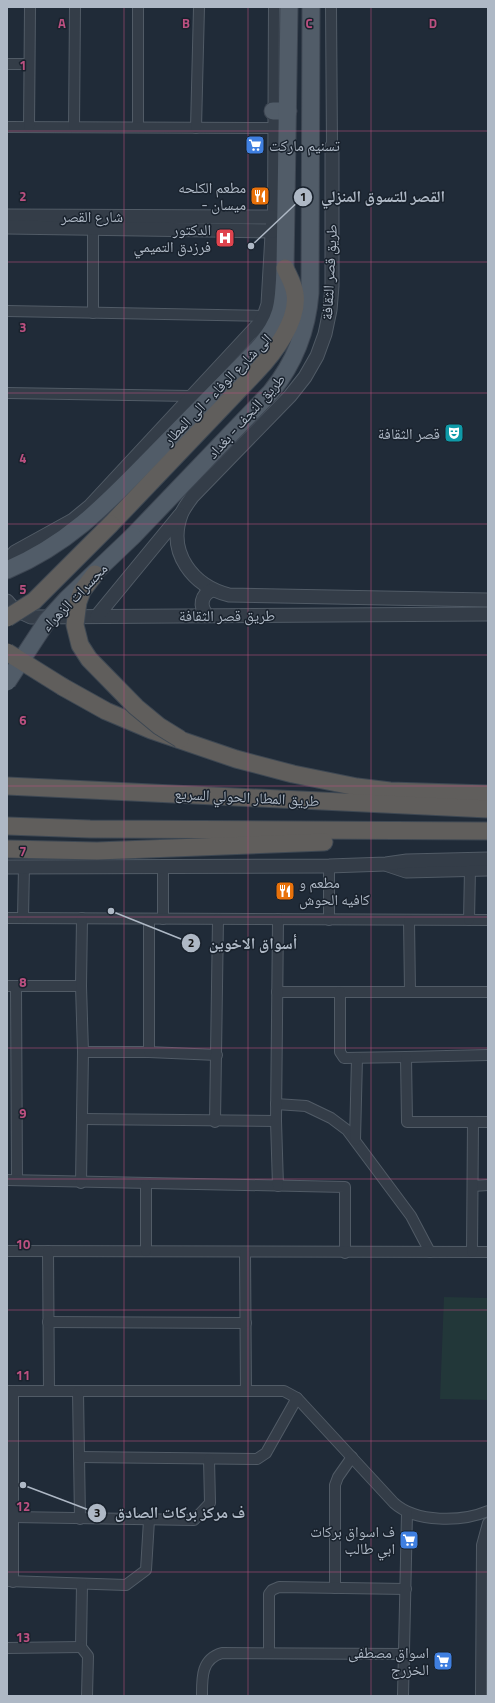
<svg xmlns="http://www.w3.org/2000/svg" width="495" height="1703" font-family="'Titillium Web','Noto Naskh Arabic',sans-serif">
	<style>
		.green { fill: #223739 }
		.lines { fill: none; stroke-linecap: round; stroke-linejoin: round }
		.minor-casing { stroke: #515b66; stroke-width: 12 }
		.tertiary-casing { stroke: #515b66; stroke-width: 15 }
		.primary-casing { stroke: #3d4652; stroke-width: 19 }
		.trunk-casing { stroke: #3e4853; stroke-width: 19 }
		.minor { stroke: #343d48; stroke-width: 10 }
		.tertiary { stroke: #343d48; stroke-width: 13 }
		.primary { stroke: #515c68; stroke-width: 17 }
		.trunk { stroke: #605e5c; stroke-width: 17 }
		.primary-bridge-casing { stroke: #3d4652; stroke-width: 19; stroke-linecap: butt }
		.trunk-bridge-casing { stroke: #3e4853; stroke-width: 19; stroke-linecap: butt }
		.primary-bridge { stroke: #515c68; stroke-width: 17 }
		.trunk-bridge { stroke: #605e5c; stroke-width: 17 }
		.grid { fill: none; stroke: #bb5080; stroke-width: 1; stroke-opacity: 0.55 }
		.labels { text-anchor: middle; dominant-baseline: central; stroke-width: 3; stroke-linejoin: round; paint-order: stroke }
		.poi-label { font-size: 15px; fill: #aeb8c5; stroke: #19222d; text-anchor: end }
		.street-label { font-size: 15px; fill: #aeb8c5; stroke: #19222d }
		.grid-label { font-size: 13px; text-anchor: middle; font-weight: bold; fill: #bb5080; stroke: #19222d; stroke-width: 3; stroke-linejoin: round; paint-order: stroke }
		.leader { fill: none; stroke: #aeb8c5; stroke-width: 1.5 }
		.callout-dot { fill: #aeb8c5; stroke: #19222d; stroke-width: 1.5 }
		.mark-label { font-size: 12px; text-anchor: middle; font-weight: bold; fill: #111 }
		.callout-label { font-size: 16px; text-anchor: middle; font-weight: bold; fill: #aeb8c5; stroke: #19222d; stroke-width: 3; stroke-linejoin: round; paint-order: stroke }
	</style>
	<rect width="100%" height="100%" fill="#202b38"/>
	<path class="green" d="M444,1297l44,1v102l-48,-1z"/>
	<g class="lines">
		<defs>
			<g id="minor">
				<path d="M138,7v120"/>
				<path d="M331,7l1,139"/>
				<path d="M7,64h22"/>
				<path d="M7,127l266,1"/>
				<path d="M29,127l1,-120"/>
				<path d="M74,127l1,-120"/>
				<path d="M196,128l3,-121"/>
				<path d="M273,217l1,-210"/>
				<path d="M7,311l257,5"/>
				<path d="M93,313v-85"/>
				<path d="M7,393l184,3"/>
				<path d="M163,866v53"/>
				<path d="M7,918l481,2"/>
				<path d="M23,918l1,-52"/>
				<path d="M329,920v-54"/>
				<path d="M409,920l1,72"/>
				<path d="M469,920l1,-51"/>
				<path d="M7,986h74"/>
				<path d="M16,986l1,194"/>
				<path d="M277,992h211"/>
				<path d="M340,992v60l4,6 62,-1 82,-2"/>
				<path d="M83,1052h66l68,3"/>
				<path d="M149,1052v-133"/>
				<path d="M406,1057l1,65h81"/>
				<path d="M276,1104l30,2 25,12 16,12 64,86 19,36"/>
				<path d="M83,1119l193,2"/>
				<path d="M215,1122l3,-203"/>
				<path d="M355,1140l2,-82"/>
				<path d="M7,1180l338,7v66"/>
				<path d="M81,1183l2,-131 -2,-66 1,-68"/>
				<path d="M278,1186l-2,-65 2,-202"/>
				<path d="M473,1186l15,-1"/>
				<path d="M7,1251l481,1"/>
				<path d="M48,1251l1,140"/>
				<path d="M146,1251v-67"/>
				<path d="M245,1252l1,139"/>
				<path d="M472,1252l1,-130"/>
				<path d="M48,1322l198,1"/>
				<path d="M7,1391h277l13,7 97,105c22,20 68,19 94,8"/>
				<path d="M78,1392l2,127"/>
				<path d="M79,1457l178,2 9,-6 31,-55"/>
				<path d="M13,1517l181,3 16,-17 -1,-44"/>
				<path d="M7,1581l119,4 20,-15 3,-50"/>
				<path d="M13,1582v-191"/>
				<path d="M82,1584l-1,63 7,9 -1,40"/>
				<path d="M335,1588v-103l3,-8 14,-20"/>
				<path d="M7,1648l74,-1"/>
				<path d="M269,1653v-59l3,-4 7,-3 127,2"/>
				<path d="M202,1696c0,-18 -1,-37 20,-43l182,1"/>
				<path d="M403,1696l4,-183"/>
				<path d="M481,1696l1,-151 6,-22"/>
			</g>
			<g id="tertiary">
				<path d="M332,146v140l-2,24 -5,24 -8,22 -12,21 -15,19 -98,101c-4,6 -9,12 -11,18 -14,38 12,71 48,80l259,5"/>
				<path d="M7,216l266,1 -5,87 -4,12 -5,8 -169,182 -17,14 -58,32 -8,9"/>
				<path d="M7,227l266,4"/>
				<path d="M7,601l7,8 17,8 457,-3"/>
				<path d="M207,615c-8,-9 -6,-20 5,-25"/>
				<path d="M97,616l83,-101"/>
				<path d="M388,865l18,6 82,-2"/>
				<path d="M7,867l322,-1 57,-2 21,-3 81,-2"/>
			</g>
			<g id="primary">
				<path d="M273,111h15"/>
				<path d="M133,536l138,-144c24,-30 36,-61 39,-99l1,-286"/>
				<path d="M7,570c64,-27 102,-69 149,-117 34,-35 68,-69 102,-104 25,-28 26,-44 27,-81l4,-261"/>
			</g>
			<g id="trunk">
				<path d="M111,524l145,-152c17,-18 43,-51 39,-78 -1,-9 -6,-17 -10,-26"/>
				<path d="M63,687l43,24 45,19 85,29 57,15 64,13 33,4 98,3"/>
				<path d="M7,786l481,23"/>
				<path d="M7,826l83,3 398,2"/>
				<path d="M7,849l90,2 227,-9"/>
			</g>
		</defs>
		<use href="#minor" class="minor-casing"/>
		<use href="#tertiary" class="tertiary-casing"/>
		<use href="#primary" class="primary-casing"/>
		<use href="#trunk" class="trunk-casing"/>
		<use href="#minor" class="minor"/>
		<use href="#tertiary" class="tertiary"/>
		<use href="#primary" class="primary"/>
		<use href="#trunk" class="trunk"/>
		<defs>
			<path id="primary-bridge" d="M7,682l40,-61 20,-22 66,-63"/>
			<g id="trunk-bridge">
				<path d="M95,574l-13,17 -4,11 -3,23 5,20 9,14 47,48 23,19 21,13"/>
				<path d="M7,618l27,-17 77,-77"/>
				<path d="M7,652l56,35"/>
			</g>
		</defs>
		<use href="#primary-bridge" class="primary-bridge-casing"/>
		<use href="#trunk-bridge" class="trunk-bridge-casing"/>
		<use href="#primary-bridge" class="primary-bridge"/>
		<use href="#trunk-bridge" class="trunk-bridge"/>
	</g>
	<path class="grid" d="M124,7v1689M248,7v1689M371,7v1689M7,131h481M7,262h481M7,393h481M7,524h481M7,655h481M7,786h481M7,917h481M7,1048h481M7,1179h481M7,1310h481M7,1441h481M7,1572h481"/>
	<defs>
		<symbol id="supermarket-square" viewBox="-11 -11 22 22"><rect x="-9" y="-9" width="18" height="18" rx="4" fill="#3f7fe0" stroke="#19222d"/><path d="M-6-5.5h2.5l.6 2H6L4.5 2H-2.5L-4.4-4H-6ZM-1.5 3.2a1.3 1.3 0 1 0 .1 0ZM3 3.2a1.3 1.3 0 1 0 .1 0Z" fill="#fff"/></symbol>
		<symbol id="restaurant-square" viewBox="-11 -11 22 22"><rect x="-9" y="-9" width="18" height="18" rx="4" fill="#e8710a" stroke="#19222d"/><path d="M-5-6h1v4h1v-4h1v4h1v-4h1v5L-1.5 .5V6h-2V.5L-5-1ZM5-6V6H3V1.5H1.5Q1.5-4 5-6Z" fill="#fff"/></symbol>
		<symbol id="hospital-square" viewBox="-11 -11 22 22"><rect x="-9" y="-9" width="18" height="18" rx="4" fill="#e0444e" stroke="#19222d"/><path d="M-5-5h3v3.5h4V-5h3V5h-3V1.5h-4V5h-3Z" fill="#fff"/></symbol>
		<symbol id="theatre-square" viewBox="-11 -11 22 22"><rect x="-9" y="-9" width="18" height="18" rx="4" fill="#0f9aa8" stroke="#19222d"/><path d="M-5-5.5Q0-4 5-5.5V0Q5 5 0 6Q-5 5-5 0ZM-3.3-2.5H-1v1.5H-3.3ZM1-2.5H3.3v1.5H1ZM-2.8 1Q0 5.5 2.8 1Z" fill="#fff"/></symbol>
	</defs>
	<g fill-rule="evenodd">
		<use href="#supermarket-square" x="244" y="134" width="22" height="22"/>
		<use href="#restaurant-square" x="249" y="185" width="22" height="22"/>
		<use href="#hospital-square" x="214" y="227" width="22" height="22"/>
		<use href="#theatre-square" x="443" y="422" width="22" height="22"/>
		<use href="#restaurant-square" x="274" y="880" width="22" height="22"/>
		<use href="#supermarket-square" x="398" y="1529" width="22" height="22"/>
		<use href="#supermarket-square" x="432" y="1650" width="22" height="22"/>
	</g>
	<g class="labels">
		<g class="poi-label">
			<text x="269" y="145" text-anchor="start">تسنيم ماركت</text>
			<text x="246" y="187">مطعم الكلحه<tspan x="246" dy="17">- ميسان</tspan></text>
			<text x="211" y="229">الدكتور<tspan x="211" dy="17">فرزدق التميمي</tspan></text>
			<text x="440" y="433">قصر الثقافة</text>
			<text x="299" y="882" text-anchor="start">مطعم و<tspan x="299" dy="17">كافيه الحوش</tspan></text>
			<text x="395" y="1531">ف اسواق بركات<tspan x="395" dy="17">ابي طالب</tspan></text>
			<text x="429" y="1652">اسواق مصطفى<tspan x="429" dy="17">الخزرج</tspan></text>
		</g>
		<g class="street-label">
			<text x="92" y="216">شارع القصر</text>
			<text transform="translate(329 272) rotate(-87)">طريق قصر الثقافة</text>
			<text transform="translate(217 389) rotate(-46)">الى شارع الوفاء - الى المطار</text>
			<text transform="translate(246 416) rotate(-48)">طريق النجف - بغداد</text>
			<text transform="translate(74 597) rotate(-46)">مجسرات الزهراء</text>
			<text x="227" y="615">طريق قصر الثقافة</text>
			<text transform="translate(247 797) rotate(3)">طريق المطار الحولي السريع</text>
		</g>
	</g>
	<g class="grid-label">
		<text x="62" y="28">A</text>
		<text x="186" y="28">B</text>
		<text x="309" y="28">C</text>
		<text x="433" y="28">D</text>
		<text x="23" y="70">1</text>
		<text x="23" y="201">2</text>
		<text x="23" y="332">3</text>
		<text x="23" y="463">4</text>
		<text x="23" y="594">5</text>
		<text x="23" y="725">6</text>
		<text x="23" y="856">7</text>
		<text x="23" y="987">8</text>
		<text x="23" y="1118">9</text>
		<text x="23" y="1249">10</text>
		<text x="23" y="1380">11</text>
		<text x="23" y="1511">12</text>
		<text x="23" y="1642">13</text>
	</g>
	<path class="leader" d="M251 246L303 197M111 911L191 943M23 1485L97 1513"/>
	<g class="callout-dot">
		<circle cx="251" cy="246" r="4"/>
		<circle cx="111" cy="911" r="4"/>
		<circle cx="23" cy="1485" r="4"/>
		<circle cx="303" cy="197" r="10"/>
		<circle cx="191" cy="943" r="10"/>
		<circle cx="97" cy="1513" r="10"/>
	</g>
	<g class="mark-label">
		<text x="303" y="201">1</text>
		<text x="191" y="947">2</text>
		<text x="97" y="1517">3</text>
	</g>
	<g class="callout-label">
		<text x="383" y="202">القصر للتسوق المنزلي</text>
		<text x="253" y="949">أسواق الاخوين</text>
		<text x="180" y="1518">ف مركز بركات الصادق</text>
	</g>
	<rect width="495" height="1703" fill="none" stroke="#aeb8c5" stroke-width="16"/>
</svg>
